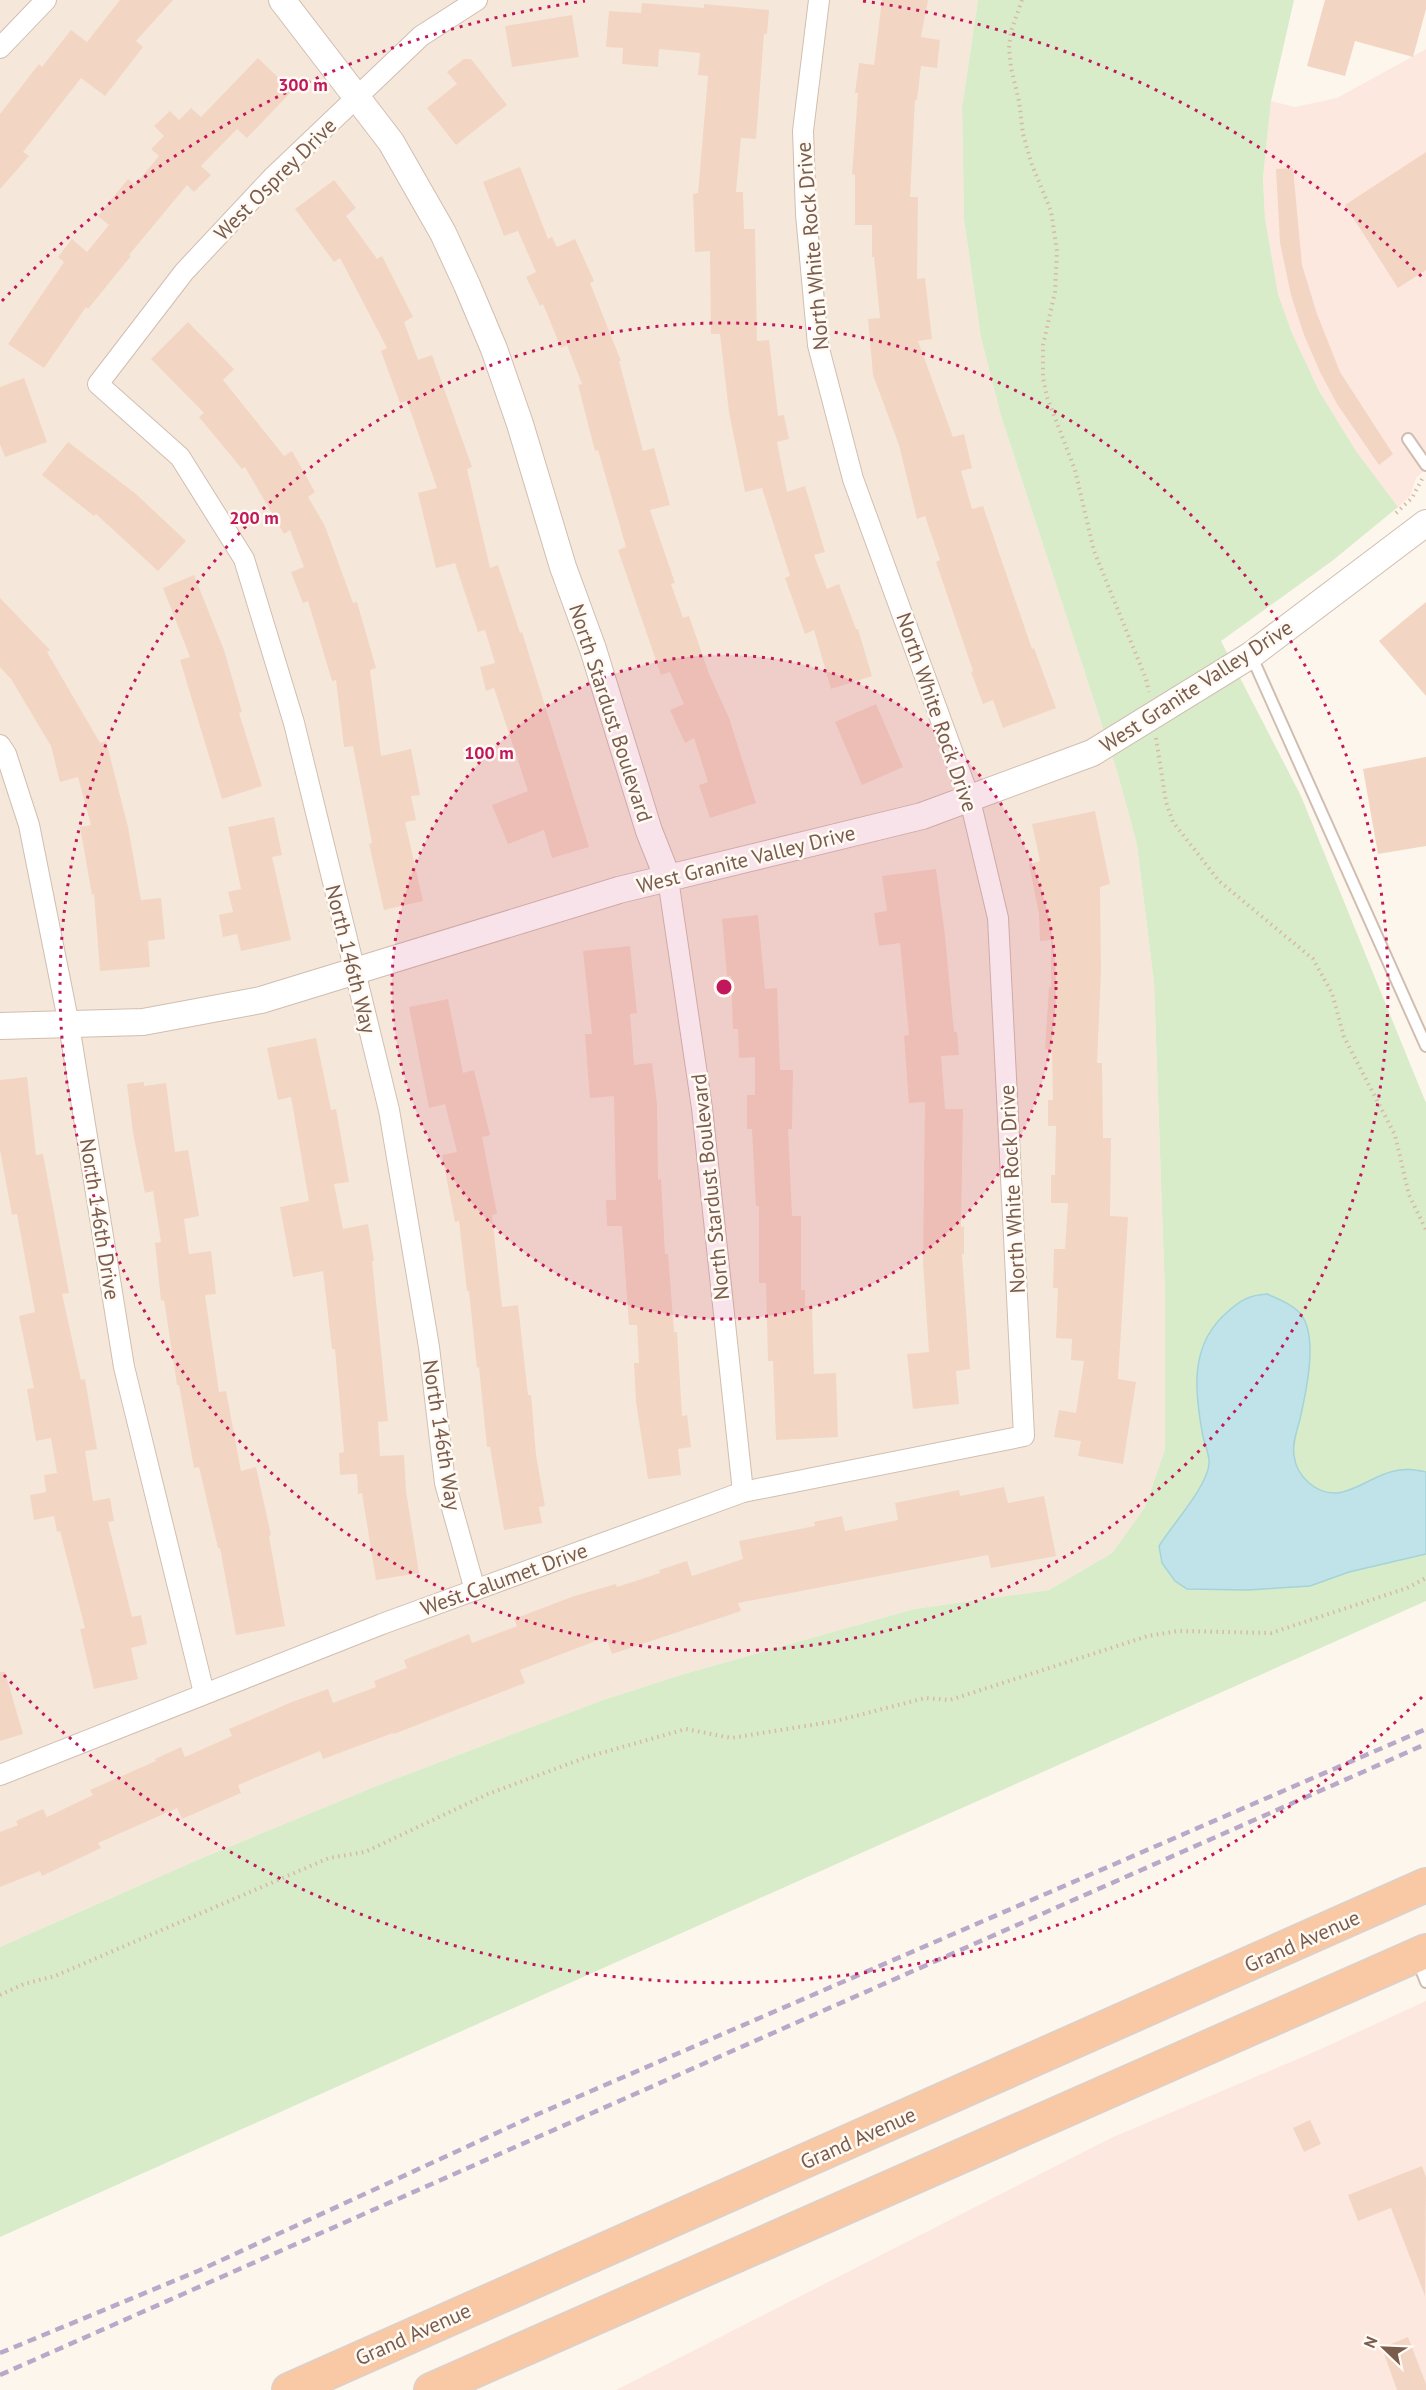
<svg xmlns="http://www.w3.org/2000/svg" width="1426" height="2390" font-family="'PT Sans',sans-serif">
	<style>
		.residential { fill: #f5e8da }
		.commercial { fill: #fde8e0 }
		.green { fill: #d8ecc9 }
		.water { fill: #bfe3e8; stroke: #a5d3da; stroke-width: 1.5 }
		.building { fill: #f3d5c3 }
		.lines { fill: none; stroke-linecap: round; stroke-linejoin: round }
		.service-casing { stroke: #d1beb0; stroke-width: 14 }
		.minor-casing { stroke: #d1beb0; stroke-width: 22 }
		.tertiary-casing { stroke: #d1beb0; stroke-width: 28 }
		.trunk-casing { stroke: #dad1cd; stroke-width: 36 }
		.path { stroke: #d9b8a5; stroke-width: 4; stroke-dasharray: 1.5 4.5; stroke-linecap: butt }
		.service { stroke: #fff; stroke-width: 10 }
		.minor { stroke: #fff; stroke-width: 20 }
		.tertiary { stroke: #fff; stroke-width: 26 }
		.trunk { stroke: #f9c8a4; stroke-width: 33 }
		.rail { stroke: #b9a8c9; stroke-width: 4.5; stroke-dasharray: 9 6; stroke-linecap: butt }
		.ring { fill: none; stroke: #c2185b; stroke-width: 3; stroke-dasharray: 3 6 }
		.labels { text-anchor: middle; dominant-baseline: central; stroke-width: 5; stroke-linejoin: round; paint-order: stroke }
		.street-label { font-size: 21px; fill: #7a5c4d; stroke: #fffaf3 }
		.centre { fill: #c2185b; stroke: #fffaf3; stroke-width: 3 }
		.ring-label { font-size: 18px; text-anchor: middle; font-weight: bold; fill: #c2185b; stroke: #fffaf3; stroke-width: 5; stroke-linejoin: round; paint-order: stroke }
	</style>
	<rect width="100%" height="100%" fill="#fdf6ec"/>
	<path class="residential" d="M0,0h978l-16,107 2,112 17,119 20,78 116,355 20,74 17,138 11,311v155l-20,58 -33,46 -63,37 -135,19 -230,65 -81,26 -229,87 -179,74 -195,86z"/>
	<g class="commercial">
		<path d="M1426,49v420l-10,9 -6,18 -12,11 -42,-56 -37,-60 -27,-58 -14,-39 -13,-76 -2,-40 8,-77 24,6 42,-9z"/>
		<path d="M1426,2001v389h-810l495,-252 203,-86z"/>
	</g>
	<path class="green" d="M978,0h316l-23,101 -8,77 2,40 13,76 14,39 27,58 37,60 42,56 -66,54 -111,80 80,155 125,307v498l-1426,636v-290l195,-86 179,-74 229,-87 81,-26 230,-65 135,-19 63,-37 33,-46 20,-58v-155l-11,-311 -17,-138 -20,-74 -116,-355 -20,-78 -17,-119 -2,-112z"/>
	<path class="water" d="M1267,1294c11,5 28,11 35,22 16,23 4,77 -2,103 -3,12 -8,24 -6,36 1,11 7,21 15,28 31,26 56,-6 85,-12 11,-3 21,-1 32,1v82l-77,18 -39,14 -62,4 -61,-1 -12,-8 -13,-18 -3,-17c13,-21 48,-59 50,-82 1,-8 -4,-19 -6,-27 -8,-43 -14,-88 20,-121 15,-14 24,-21 44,-22z"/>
	<g class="building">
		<path d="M120,0h53l-37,41 7,6 -38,49 -24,-18 -58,74 6,4 -29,33v-75l39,-50 3,3 29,-37 16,12z"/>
		<path d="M882,0h46l-7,37 19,3 -3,28 -16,-2 -4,34h-2l-5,97h8l-1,82 8,-1 7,61 -14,2 35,96 11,-3 8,34 -11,3 11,38 11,-3 49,143 2,-1 22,60 -53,20 -10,-28 -10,4 -12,-32 2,-1 -37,-109 4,-2 -15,-44 -8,3 -18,-74 -26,-70 -5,-56 12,-1 -6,-61h-2v-32h-17v-50l-3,-1 6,-81h-3l4,-30 15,2z"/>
		<path d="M1325,0h101v9l-13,48 -58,-16 -10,35 -38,-10z"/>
		<path d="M642,3l62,5v-4l65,6 -2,24h-3l-8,105 -15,-1 -5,54h7l1,37h11l2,112 12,-1 9,76 6,-1 5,24 -12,3 10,50 18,-6 20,66 -11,3 13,34 12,-5 17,45h2l14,47 -41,13 -17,-59 -9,4 -20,-56 5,-2 -28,-88 -17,4 -16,-80 -9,-78h-9l-1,-83 -15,1 -2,-58 5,-1 10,-117 -10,-1 2,-22 -41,-4 -1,18 -36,-3 1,-16 -17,-1 3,-36 32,2z"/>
		<path d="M572,15l7,42 -67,10 -7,-41z"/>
		<path d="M258,58l34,33 -45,47 -10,-9 -36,37 10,9 -17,17 -7,-7 -58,70 2,1 -43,53 -2,-2 -42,61 -36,-24 56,-82 -6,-5 14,-18 15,13 22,-27 -11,-9 30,-37 7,6 24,-29 -8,-7 13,-13 -10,-10 16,-15 9,9 12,-12 10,9z"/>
		<path d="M464,59h7l36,46 -51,40 -29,-37 30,-24 -10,-12z"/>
		<path d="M1426,152v118l-28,18 -53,-83z"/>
		<path d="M520,167l28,72 4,-2 5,10 18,-8 19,42 -4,2 31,78h-2l24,90 11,-3 16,57 -20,5 25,73 -4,1 12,34 6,-2 20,58 20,44 27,85 -46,15 -11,-33 9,-3 -14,-44 -9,5 -15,-33 14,-6 -14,-32 -9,3 -43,-125 8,-3 -28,-97 -3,1 -17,-66 4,-1 -15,-39 -6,3 -18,-44 -3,2 -14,-29 10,-5 -18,-41 -14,5 -21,-54z"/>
		<path d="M1293,168l9,97 15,49 23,58 53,82 -14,11 -42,-61 -17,-32 -16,-37 -13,-40 -11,-52 -4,-74z"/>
		<path d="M334,180l22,28 -10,8 31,43 5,-3 31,61 -9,5 14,38 14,-5 40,112 -5,2 23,99 8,-3 22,68 2,-1 67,215 -37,11 -8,-28 -36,14 -16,-39 36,-14 -34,-103 -8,3 -6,-24 15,-4 -10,-33 -7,2 -23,-69 -19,5 -18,-75 19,-5 -30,-87 -7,2 -19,-52 6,-3 -47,-90 -6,4 -39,-53z"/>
		<path d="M188,322l46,47 -11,11 61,76 8,-5 23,41 -7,5 17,29 28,77 4,-1 19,66 -6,2 11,86 30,-7 9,46 -9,1 5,24 -11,2 18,79 -39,9 -15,-66 3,-1 -19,-97 -9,1 -8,-67 -4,1 -24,-80 -5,2 -12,-31 13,-5 -14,-37 -6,4 -39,-67 -3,2 -43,-52 5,-4 -53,-54z"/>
		<path d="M24,378l23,64 -42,15 -5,-13v-57z"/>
		<path d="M68,442l68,52 50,47 -28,30 -62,-57 -2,2 -52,-41z"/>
		<path d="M194,575l30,75 18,62 -3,1 23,73 -40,13 -42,-139 10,-3 -27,-69z"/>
		<path d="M0,598l50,52 -3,2 53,91 6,-2 22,86 13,73 20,-2 4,41 -17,2 2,26 -50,4 -6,-77 -2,1 -12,-68 11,-2 -13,-48 -18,5 -9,-36 -40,-67 -11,-12z"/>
		<path d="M1426,602v94l-47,-55z"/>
		<path d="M876,704l27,63 -41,18 -27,-63z"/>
		<path d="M1426,757v89l-48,8 -15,-85z"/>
		<path d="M1095,811l15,73 -10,3 1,85 -4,91h5l1,75h8l-1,78 18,1 -10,162 18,3 -13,82 -45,-8 3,-15 -27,-4 5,-27 17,3 8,-52 -13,-1 1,-21 -16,-1 2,-50h-5l1,-39h11l3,-46h-17v-28h4l1,-49h-8v-26h5l-1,-50 -7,-1 4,-62h2v-47l-11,1 -1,-27 -10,-50 11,-3 -8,-37z"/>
		<path d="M274,817l8,38 -10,2 19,83 -50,11 -4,-17 -14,3 -4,-22 14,-3 -5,-20 13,-3 -13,-62z"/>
		<path d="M936,869l9,67 9,96h3l2,23 -18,1 4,53h18l-2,118 3,-1v28h-2l8,115 -14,2 3,33 -46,5 -6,-55 22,-2 -6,-89 2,-161 -16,1 -5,-67 5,-1 -9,-92 -21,3 -5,-33 13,-2 -5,-35z"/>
		<path d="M758,915l7,74 12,-1 3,82h13l-1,59h-4l4,87h9v74h4v16l7,-1 2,69 22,-1 2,64 -62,3 -3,-79h-5l-2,-78h-7v-77h-3l-4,-77h-5v-34h8v-38l-16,1 -1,-29h-5l-2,-53h-4l-5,-57z"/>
		<path d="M630,946l7,67 -7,1 4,51 18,-2 5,41 1,76 3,-1 4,75h3l6,78h3l5,84 5,-1 4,32 -13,2 3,26 -33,4 -12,-77 -2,-39h5l-2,-38h-8l-7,-99h-15l-1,-26h10l-2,-104 -24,2 -5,-64h7l-9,-83z"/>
		<path d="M448,999l15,74 11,-3 16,65 -8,2 15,77 -5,1 10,92 16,-2 10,90h3l5,60 9,51 -6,1 3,16 -38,7 -14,-83h-3l-8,-80 -2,1 -8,-77h-2l-8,-70 -4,1 -13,-67 15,-3 -12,-48 -16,4 -20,-101z"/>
		<path d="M316,1038l15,72 5,-1 13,73 -15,2 9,45 25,-5 6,37h-2l16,160 -10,1 2,34 24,-1 2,36 13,82 -43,7 -14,-87 -4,1 -1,-20 -17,1 -1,-22 5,-1 -9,-103h-3l-9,-78 -30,6 -13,-70 29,-6 -18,-104 -13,3 -11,-52z"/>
		<path d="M27,1077l9,78 7,-1 26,139 -7,1 19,86 4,-1 12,70 -12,2 8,50 17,-3 4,23 -6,1 24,95 9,-2 6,29 -16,4 7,31 -44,10 -14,-60 5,-1 -25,-97 -3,1 -3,-16 -20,4 -4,-25 16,-3 -2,-17 13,-2 -6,-35 -15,3 -9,-52 7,-1 -15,-72 16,-4 -18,-98 -5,1 -12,-65v-70z"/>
		<path d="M144,1082v4l22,-3 9,69 13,-2 11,66 -15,3 5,35 22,-3 5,43 -11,1 14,97 7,-1 15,80 15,-4 15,68 -2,1 16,90 -49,9 -16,-87h-2l-19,-81 -5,1 -15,-83h-2l-13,-85 -3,1 -6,-58 6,-1 -8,-51 -8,2 -12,-60 -6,-49z"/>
		<path d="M1004,1487l4,16 36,-7 12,60 -65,12 -3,-13 -250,48 3,8 -129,43 -6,-17 -86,33 5,13 -131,51 -1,-1 -70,26 -3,-8 -82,34 3,8 -59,26 -5,-11 -79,35 3,5 -59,28 -2,-5 -40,16v-55l18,-7 -2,-4 27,-12 4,8 46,-22 -3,-5 66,-29 -1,-2 26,-12 4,10 47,-21 -3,-7 63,-27 36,-13 5,14 43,-16 -2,-6 33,-13 -3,-8 65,-26 3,9 45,-17 -3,-7 60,-23 42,-12 1,3 43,-14 -1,-3 28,-9 5,15 51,-17 -4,-18 76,-15 -1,-4 28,-6 3,15 53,-11 -3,-17 64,-13 1,6z"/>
		<path d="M0,1672h5l18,62 -23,7z"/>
		<path d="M1310,2120l11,24 -17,8 -11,-24z"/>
		<path d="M1422,2166l4,11 -1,119 -34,-88 -33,13 -10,-26z"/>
		<path d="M1408,2337l18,47v6h-29l-15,-42z"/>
	</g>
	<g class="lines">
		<defs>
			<g id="service">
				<path d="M1408,439l18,26"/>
				<path d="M1251,655l175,391"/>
				<path d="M1417,1959l9,23"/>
			</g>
			<g id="minor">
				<path d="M0,48l46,-48"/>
				<path d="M0,745l6,9 23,71 40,200 55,342 80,326"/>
				<path d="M668,879l34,229 41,384"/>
				<path d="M475,1590l-30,-107 -16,-136 -40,-237 -95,-387 -50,-164 -64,-102 -82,-73 86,-112 88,-94 149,-142 56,-36"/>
				<path d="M0,1775l382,-151 361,-132 281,-56 -26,-518 -28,-118 -117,-321 -35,-134 -12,-131 -3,-83 16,-131"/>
			</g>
			<g id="tertiary">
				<path d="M282,0l109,142 52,91 24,52 27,64 26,75 43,143 30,82 56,182 19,48"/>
				<path d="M0,1026l143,-4 118,-22 358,-110 303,-74 170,-63 159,-98 175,-132"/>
			</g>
			<g id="trunk">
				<path d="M289,2390l1137,-505"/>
				<path d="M431,2390l995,-439"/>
			</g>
		</defs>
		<use href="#service" class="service-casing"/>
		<use href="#minor" class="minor-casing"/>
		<use href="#tertiary" class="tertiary-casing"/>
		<use href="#trunk" class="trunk-casing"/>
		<g class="path">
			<path d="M1022,0l-11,31 -2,17 2,20 8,33 4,33 9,31 19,46 6,40 -2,41 -12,53v33l4,19 28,73 19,81 52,128 3,13"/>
			<path d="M1396,513l16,-15 10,-19"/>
			<path d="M1156,738l10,64 7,20 46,59 94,78 19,34 12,44 51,98 14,60 17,35"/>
			<path d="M0,1995l24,-11 31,-8 274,-118 36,-6 123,-58 99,-37 99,-28 45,9 105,-17 89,-23 25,2 198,-64 30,-5 93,2 136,-45 19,-10"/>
		</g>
		<use href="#service" class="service"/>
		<use href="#minor" class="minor"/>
		<use href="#tertiary" class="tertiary"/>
		<use href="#trunk" class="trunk"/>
		<g class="rail">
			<path d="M0,2353l198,-82 331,-153 897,-389"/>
			<path d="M0,2375l1426,-631"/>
		</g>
	</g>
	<circle cx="724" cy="987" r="332" fill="#c2185b" fill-opacity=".12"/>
	<g class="ring">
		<circle cx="724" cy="987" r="332"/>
		<circle cx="724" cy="987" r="664"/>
		<path d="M1422 1697A996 996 0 0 1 2 1673M2 301A996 996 0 0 1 585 1M863 1A996 996 0 0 1 1422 277"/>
	</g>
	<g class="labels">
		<g class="street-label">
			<text transform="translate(275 179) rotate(-45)">West Osprey Drive</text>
			<text transform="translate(812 246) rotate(-95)">North White Rock Drive</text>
			<text transform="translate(1196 686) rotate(-33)">West Granite Valley Drive</text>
			<text transform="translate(937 712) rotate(71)">North White Rock Drive</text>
			<text transform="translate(611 713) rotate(72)">North Stardust Boulevard</text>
			<text transform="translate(746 859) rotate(-14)">West Granite Valley Drive</text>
			<text transform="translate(351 959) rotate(76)">North 146th Way</text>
			<text transform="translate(710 1187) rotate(-96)">North Stardust Boulevard</text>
			<text transform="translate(1012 1189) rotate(-93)">North White Rock Drive</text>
			<text transform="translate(100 1219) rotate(81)">North 146th Drive</text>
			<text transform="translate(442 1435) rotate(81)">North 146th Way</text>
			<text transform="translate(504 1579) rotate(-20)">West Calumet Drive</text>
			<text transform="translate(1302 1941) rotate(-24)">Grand Avenue</text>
			<text transform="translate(858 2138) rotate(-24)">Grand Avenue</text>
			<text transform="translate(413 2334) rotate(-24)">Grand Avenue</text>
		</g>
	</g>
	<circle cx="724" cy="987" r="9" class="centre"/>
	<g class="ring-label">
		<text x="303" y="91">300 m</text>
		<text x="254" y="524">200 m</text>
		<text x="489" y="759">100 m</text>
	</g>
	<g transform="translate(1384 2348) rotate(293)" stroke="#fffaf3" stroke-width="4.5" paint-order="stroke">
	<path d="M0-4.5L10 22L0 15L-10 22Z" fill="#7a5c4d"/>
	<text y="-9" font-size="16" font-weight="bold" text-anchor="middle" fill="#7a5c4d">N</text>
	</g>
</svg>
